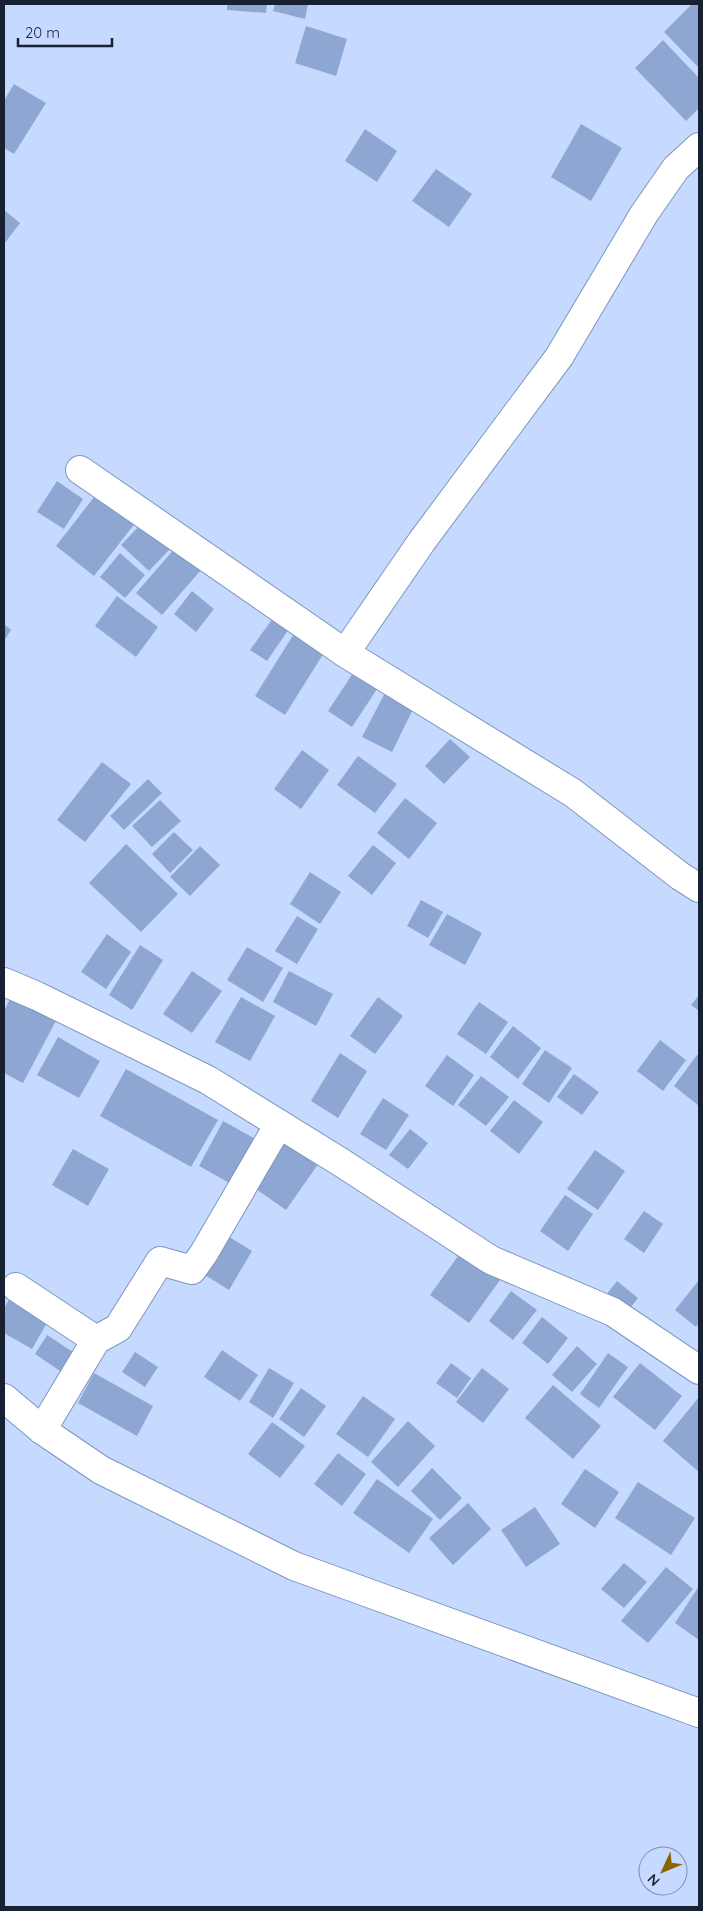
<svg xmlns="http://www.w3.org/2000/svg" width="703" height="1911" font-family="Quicksand,sans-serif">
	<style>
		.building { fill: #8ea7d2 }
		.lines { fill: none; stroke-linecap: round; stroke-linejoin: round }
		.minor-casing { stroke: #7d96bf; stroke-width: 30 }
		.minor { stroke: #fff; stroke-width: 28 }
	</style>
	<rect width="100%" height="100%" fill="#c5dafe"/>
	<g class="building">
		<path d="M227,4h40l-1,9 -39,-3z"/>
		<path d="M275,4h33l-3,15 -32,-8z"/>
		<path d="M692,4h7v64l-35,-36z"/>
		<path d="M306,26l41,13 -11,37 -41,-13z"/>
		<path d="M663,40l36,38v30l-13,13 -51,-53z"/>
		<path d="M14,84l32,19 -32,51 -10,-6v-47z"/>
		<path d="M581,124l41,24 -31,53 -40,-24z"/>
		<path d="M365,129l32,22 -20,31 -32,-21z"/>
		<path d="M436,169l36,25 -23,33 -37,-26z"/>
		<path d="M4,210l16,13 -16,21z"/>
		<path d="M57,481l26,18 -19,30 -27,-17z"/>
		<path d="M98,492l38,30 -42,54 -38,-30z"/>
		<path d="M144,521l28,26 -23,24 -28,-26z"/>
		<path d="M176,547l25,23 -39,45 -26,-22z"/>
		<path d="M120,553l25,22 -20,23 -25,-21z"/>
		<path d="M192,591l22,18 -18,23 -22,-18z"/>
		<path d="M117,596l41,31 -22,30 -41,-31z"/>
		<path d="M273,618l16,11 -22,32 -17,-11z"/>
		<path d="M4,624l7,6 -7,11z"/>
		<path d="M297,629l30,19 -42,67 -30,-19z"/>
		<path d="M353,673l24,16 -25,38 -24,-16z"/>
		<path d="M387,689l29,14 -24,49 -30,-15z"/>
		<path d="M450,739l20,18 -26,27 -19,-18z"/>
		<path d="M302,750l27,20 -28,39 -27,-20z"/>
		<path d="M358,756l39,28 -22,29 -38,-28z"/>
		<path d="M102,762l29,22 -46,58 -28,-22z"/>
		<path d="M148,779l14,14 -38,37 -14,-14z"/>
		<path d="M405,798l32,25 -28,36 -32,-26z"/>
		<path d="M160,800l21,21 -29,26 -20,-21z"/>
		<path d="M174,832l19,18 -23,23 -18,-19z"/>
		<path d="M126,844l52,50 -37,38 -52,-49z"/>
		<path d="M373,845l23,18 -24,32 -24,-19z"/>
		<path d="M200,846l20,19 -30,31 -20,-19z"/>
		<path d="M310,872l31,20 -21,32 -30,-20z"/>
		<path d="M421,900l22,12 -15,26 -21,-12z"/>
		<path d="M447,914l35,19 -17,32 -36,-20z"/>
		<path d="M297,916l21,13 -21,35 -22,-13z"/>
		<path d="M107,934l24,18 -25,37 -25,-17z"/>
		<path d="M140,945l23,15 -31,50 -23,-15z"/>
		<path d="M247,947l36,21 -20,34 -36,-22z"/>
		<path d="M192,971l30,20 -30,42 -29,-19z"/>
		<path d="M289,971l44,23 -17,32 -43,-24z"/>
		<path d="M13,993l45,24 -35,66 -19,-10v-62z"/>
		<path d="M699,995v16l-8,-6z"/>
		<path d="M241,997l34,19 -25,45 -35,-19z"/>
		<path d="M378,997l25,19 -28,38 -25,-18z"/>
		<path d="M479,1002l29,20 -22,32 -29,-20z"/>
		<path d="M513,1026l28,22 -23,31 -28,-22z"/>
		<path d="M58,1037l42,24 -21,37 -42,-23z"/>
		<path d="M660,1040l26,20 -23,31 -26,-20z"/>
		<path d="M545,1050l27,18 -23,35 -27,-19z"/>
		<path d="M340,1053l27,18 -29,47 -27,-17z"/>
		<path d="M447,1055l27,20 -21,31 -28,-20z"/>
		<path d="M697,1055l2,1v50l-25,-20z"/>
		<path d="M126,1069l92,51 -27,47 -91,-51z"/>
		<path d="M574,1074l25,18 -17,23 -25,-18z"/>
		<path d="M481,1076l28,21 -23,29 -28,-21z"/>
		<path d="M383,1098l26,17 -23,35 -26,-16z"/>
		<path d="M514,1100l29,22 -24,32 -29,-23z"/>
		<path d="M223,1121l36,20 -24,45 -36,-20z"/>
		<path d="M410,1129l18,14 -20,26 -19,-14z"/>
		<path d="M283,1133l38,27 -35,50 -39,-27z"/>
		<path d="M73,1149l36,20 -21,37 -36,-21z"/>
		<path d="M595,1150l30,21 -27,39 -31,-21z"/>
		<path d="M565,1195l28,19 -25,37 -28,-20z"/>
		<path d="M644,1211l19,13 -19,29 -20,-14z"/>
		<path d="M223,1233l29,18 -23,39 -29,-18z"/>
		<path d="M461,1252l39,28 -31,43 -39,-28z"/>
		<path d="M699,1280v43l-3,4 -21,-17z"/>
		<path d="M617,1281l21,17 -14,18 -21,-17z"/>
		<path d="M511,1291l26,19 -24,30 -24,-19z"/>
		<path d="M13,1293l38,23 -19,33 -28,-16v-25z"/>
		<path d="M542,1317l26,21 -20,26 -26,-21z"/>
		<path d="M47,1335l29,19 -13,19 -28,-19z"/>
		<path d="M577,1346l20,18 -25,28 -20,-17z"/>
		<path d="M222,1350l36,25 -18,26 -36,-24z"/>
		<path d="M135,1352l23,15 -13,20 -23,-15z"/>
		<path d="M608,1353l20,14 -29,41 -19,-14z"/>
		<path d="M451,1363l20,15 -14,20 -21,-15z"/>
		<path d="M640,1363l42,33 -27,34 -42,-33z"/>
		<path d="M269,1368l25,15 -21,35 -24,-16z"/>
		<path d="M482,1368l27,21 -26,34 -27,-21z"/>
		<path d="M94,1373l59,33 -16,30 -59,-33z"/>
		<path d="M553,1385l48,41 -28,33 -48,-41z"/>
		<path d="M301,1388l25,18 -22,31 -25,-18z"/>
		<path d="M363,1396l32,23 -27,38 -32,-23z"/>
		<path d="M699,1397v75l-36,-31z"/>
		<path d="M408,1421l27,25 -37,41 -27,-25z"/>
		<path d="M272,1422l33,24 -25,32 -32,-24z"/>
		<path d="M338,1453l28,21 -24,32 -28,-22z"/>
		<path d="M432,1468l30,30 -22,22 -29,-29z"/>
		<path d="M585,1469l34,23 -24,36 -34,-24z"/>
		<path d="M377,1479l56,40 -24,34 -56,-40z"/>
		<path d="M638,1482l57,36 -24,37 -56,-37z"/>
		<path d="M468,1503l23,26 -38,36 -24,-27z"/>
		<path d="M535,1507l25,37 -34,23 -25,-37z"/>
		<path d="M624,1563l23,19 -23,26 -23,-19z"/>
		<path d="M666,1567l27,22 -45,54 -27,-22z"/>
		<path d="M699,1586v54l-24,-17z"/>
	</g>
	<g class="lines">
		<defs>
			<g id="minor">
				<path d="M699,147l-23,21 -32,46 -85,143 -137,184 -77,112 228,140 107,83 19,12"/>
				<path d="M80,470l265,183"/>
				<path d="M4,982l33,14 171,84 134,83 149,97 122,52 86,58"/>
				<path d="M16,1287l80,53"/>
				<path d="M4,1398l38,32 59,40 193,96 405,147"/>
				<path d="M42,1430l54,-90 22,-12 42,-67 32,9 12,-17 75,-129"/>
			</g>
		</defs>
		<use href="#minor" class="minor-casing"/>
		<use href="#minor" class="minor"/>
	</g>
	<rect width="703" height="1911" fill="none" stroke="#172131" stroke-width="10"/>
	<g transform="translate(663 1871) rotate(226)"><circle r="24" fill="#c5dafe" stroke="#7f90ac"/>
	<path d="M0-4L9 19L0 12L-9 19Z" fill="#8b6304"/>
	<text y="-8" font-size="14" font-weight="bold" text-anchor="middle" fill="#172131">N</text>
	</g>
	<path d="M18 38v8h94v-8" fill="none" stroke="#172131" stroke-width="2.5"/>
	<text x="25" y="38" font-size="15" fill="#172131" stroke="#c5dafe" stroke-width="4" paint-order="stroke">20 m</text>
</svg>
